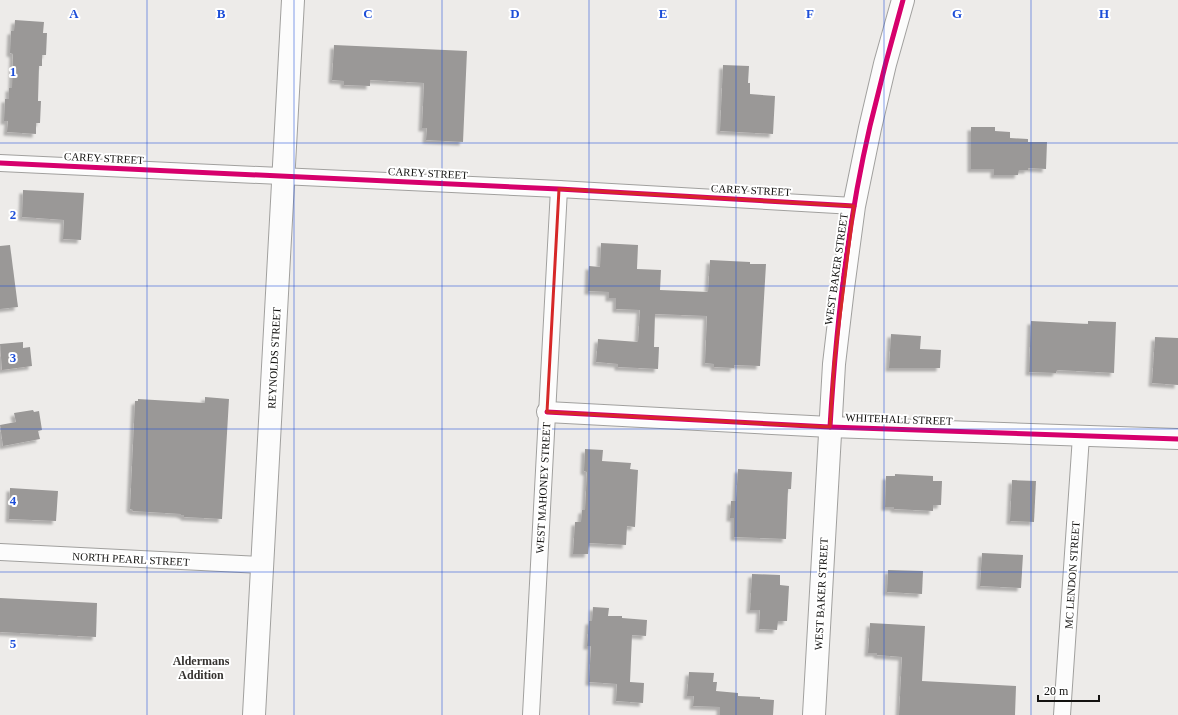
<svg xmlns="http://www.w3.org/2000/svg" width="1178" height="715" font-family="'Times New Roman',serif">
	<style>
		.building { fill: #9a9897; filter: url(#shadow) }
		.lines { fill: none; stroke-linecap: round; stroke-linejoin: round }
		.minor-casing { stroke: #a1a09e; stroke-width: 18 }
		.tertiary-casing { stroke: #a1a09e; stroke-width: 22 }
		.primary-casing { stroke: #a1a09e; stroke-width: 24 }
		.minor { stroke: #fcfcfc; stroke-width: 16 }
		.tertiary { stroke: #fcfcfc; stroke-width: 20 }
		.primary { stroke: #fcfcfc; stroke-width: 22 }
		.cycleway-casing { stroke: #fff; stroke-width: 8 }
		.cycleway { stroke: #d6006c; stroke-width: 5 }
		.marked { fill: none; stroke: #d62828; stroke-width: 3; stroke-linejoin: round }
		.grid { fill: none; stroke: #1d4ed8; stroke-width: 1; stroke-opacity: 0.55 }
		.labels { text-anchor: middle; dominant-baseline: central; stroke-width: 4; stroke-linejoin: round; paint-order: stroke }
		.street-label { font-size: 11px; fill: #131210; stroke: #fff }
		.neighbourhood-label { font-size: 12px; font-weight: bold; fill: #363330; stroke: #fff }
		.grid-label { font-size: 13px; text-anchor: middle; font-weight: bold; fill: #1d4ed8; stroke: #fff; stroke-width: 4; stroke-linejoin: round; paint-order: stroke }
	</style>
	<defs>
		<filter id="shadow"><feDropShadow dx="-3.5" dy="3.5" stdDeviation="1" flood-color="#0004"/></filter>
	</defs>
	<rect width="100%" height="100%" fill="#edebe9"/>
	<g class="building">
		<path d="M15,20l29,2 -1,11h4l-1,22h-4v11h-3l-1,35h3l-1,22h-4v11l-29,-2 1,-11h-4l1,-22h4v-11h3l1,-34 -3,-1 1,-22h3z"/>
		<path d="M334,45l133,6 -4,91 -37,-2 1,-12h-5l2,-45 -54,-3v6l-26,-1v-4l-12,-1z"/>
		<path d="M723,65l26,1 -1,17h2v11l25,2 -2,38 -53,-3z"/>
		<path d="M971,127h24v4l15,1v6l18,1v3h19l-1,27 -18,-1v2h-9l-1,5h-24v-6h-23z"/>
		<path d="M23,190l61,3 -3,47 -18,-1 1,-19 -42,-3z"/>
		<path d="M601,243l37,2 -1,24 24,1 -1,20 48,2 2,-32 40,2v2h16l-6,102 -26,-1v3l-20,-1v-3l-9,-1 2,-47 -52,-2 -1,33h5l-1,22 -40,-2v-3l-22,-2 2,-23 40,3 2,-32 -24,-1v-11h-7v-6l-21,-1 1,-25 11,1z"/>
		<path d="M10,245l8,62 -18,2v-63z"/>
		<path d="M1031,321l57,3v-3l28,1 -2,51 -57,-3 -1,3 -27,-1z"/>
		<path d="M891,334l30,2 -1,13 21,1 -1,18h-51z"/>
		<path d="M1155,337l23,1v47l-26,-2z"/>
		<path d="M23,342v6l7,-1 2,19 -30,4 -2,-26z"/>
		<path d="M205,397l24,2 -7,120 -38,-2v-2h-3v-1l-49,-3 1,-1 -3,-1 5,-108h3v-2l67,4z"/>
		<path d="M33,410l1,2 5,-1 3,19 -4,1 2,8 -37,7 -3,-21 16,-3 -2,-9z"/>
		<path d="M585,449l18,1 -1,11 29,2 -1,6 8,1 -3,57 -8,-1 -1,19 -37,-2 -1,11h-15l2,-32h6l1,-12h3l2,-38 -3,-1z"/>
		<path d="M738,469l54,3 -1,17h-3l-2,50 -52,-2v-19h-4l1,-17h5z"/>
		<path d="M895,474l38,2v5h9l-1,24h-8v6l-39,-2v-2h-9l1,-31h9z"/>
		<path d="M1012,480l24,1 -2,41 -24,-1z"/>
		<path d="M10,488l48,3 -2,30 -47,-2z"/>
		<path d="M982,553l41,2 -2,33 -41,-2z"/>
		<path d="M888,570l35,1 -1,23 -35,-2z"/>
		<path d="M752,574l28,1v10l9,1 -2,35h-9l-1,9 -18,-1 1,-19h-10z"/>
		<path d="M0,598l97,5 -1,34 -96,-5z"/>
		<path d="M593,607l16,1 -1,8h14v2l25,2 -1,16 -14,-1 -2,47 14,1 -1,20 -27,-2 1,-17 -28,-2 2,-36h-4l2,-25h3z"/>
		<path d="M870,623l55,3 -3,55 94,5 -1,29h-116l3,-58 -25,-2v-2h-9z"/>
		<path d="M689,672l25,1 -1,9h4l-1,9 22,2v3l22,1v2l14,1 -1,15h-53v-8l-27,-1 1,-10h-7z"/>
	</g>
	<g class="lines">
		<defs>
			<g id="minor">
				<path d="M0,163l559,26 295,17"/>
				<path d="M0,552l262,13"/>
				<path d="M531,715l28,-526"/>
				<path d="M1062,715l19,-279"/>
			</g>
			<path id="tertiary" d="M547,412l283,15 348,12"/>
			<g id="primary">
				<path d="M254,715l39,-715"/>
				<path d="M814,715l20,-351 9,-76 11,-82 16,-78 15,-64 18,-64"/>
			</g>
		</defs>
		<use href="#minor" class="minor-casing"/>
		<use href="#tertiary" class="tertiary-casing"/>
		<use href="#primary" class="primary-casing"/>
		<use href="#minor" class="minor"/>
		<use href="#tertiary" class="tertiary"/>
		<use href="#primary" class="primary"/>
		<defs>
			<g id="cycleway">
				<path d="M0,163l559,26 295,17"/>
				<path d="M547,412l283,15 348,12"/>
				<path d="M830,427c6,-101 17,-202 40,-301 10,-42 21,-84 33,-126"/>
			</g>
		</defs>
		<use href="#cycleway" class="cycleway-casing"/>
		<use href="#cycleway" class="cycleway"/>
	</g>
	<path class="marked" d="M559,189l295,17 -20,158 -4,63 -283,-15z"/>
	<path class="grid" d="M147,0v715M294,0v715M442,0v715M589,0v715M736,0v715M884,0v715M1031,0v715M0,143h1178M0,286h1178M0,429h1178M0,572h1178"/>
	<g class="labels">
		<g class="street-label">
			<text transform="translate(104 158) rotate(3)">CAREY STREET</text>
			<text transform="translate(428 173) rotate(3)">CAREY STREET</text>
			<text transform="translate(751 190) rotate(3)">CAREY STREET</text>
			<text transform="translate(836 269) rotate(-82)">WEST BAKER STREET</text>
			<text transform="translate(274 358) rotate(-87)">REYNOLDS STREET</text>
			<text transform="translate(899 419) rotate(2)">WHITEHALL STREET</text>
			<text transform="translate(543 488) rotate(-87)">WEST MAHONEY STREET</text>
			<text transform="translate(131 559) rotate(3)">NORTH PEARL STREET</text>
			<text transform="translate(1072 575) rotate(-86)">MC LENDON STREET</text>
			<text transform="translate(821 594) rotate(-87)">WEST BAKER STREET</text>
		</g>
		<g class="neighbourhood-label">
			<text x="201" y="661">Aldermans<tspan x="201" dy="14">Addition</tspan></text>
		</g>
	</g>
	<g class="grid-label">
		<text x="74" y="18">A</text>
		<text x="221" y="18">B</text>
		<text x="368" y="18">C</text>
		<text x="515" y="18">D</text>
		<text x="663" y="18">E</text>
		<text x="810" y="18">F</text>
		<text x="957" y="18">G</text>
		<text x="1104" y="18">H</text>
		<text x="13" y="76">1</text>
		<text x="13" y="219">2</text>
		<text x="13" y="362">3</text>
		<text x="13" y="505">4</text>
		<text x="13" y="648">5</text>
	</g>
	<path d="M1038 695v6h61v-6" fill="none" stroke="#131210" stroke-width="2"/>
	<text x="1044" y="695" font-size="12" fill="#131210" stroke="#ffffff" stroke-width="3" paint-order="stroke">20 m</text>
</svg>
